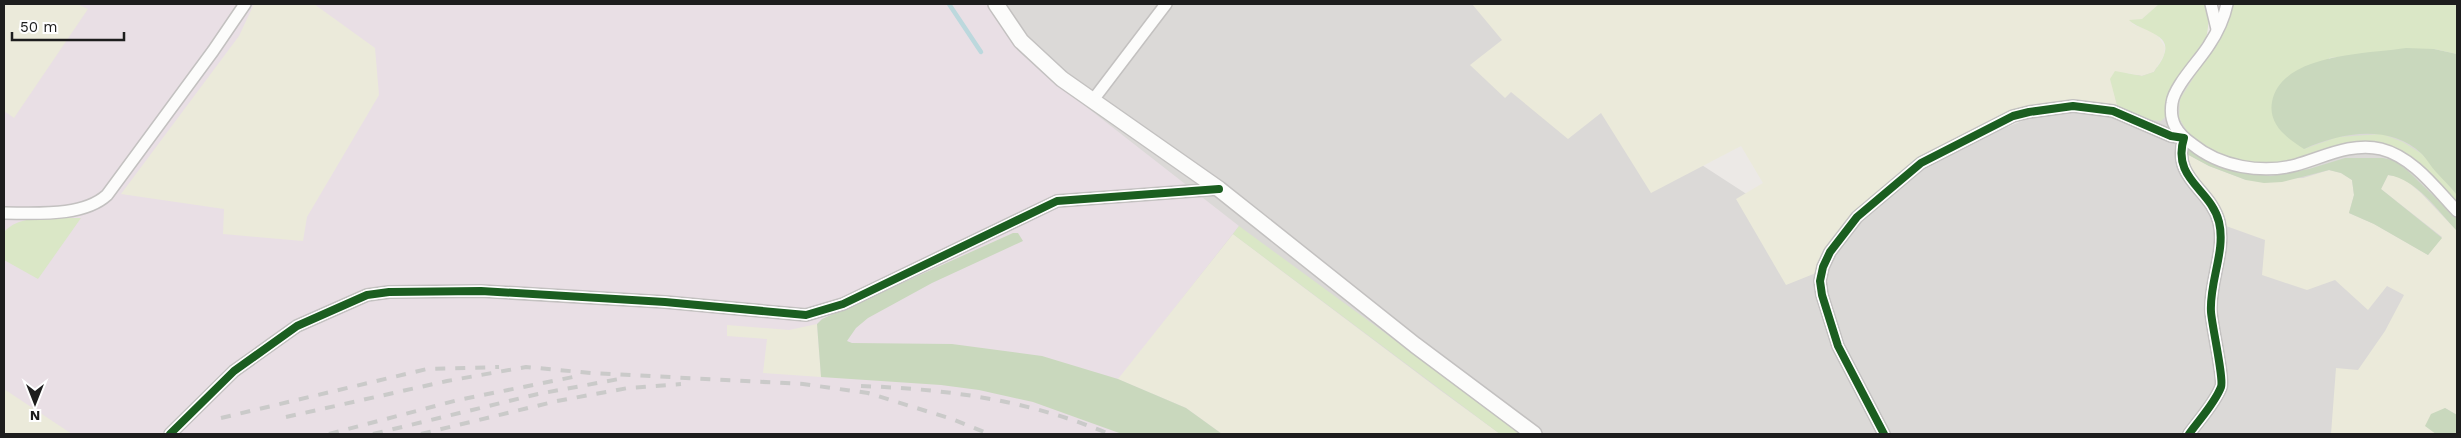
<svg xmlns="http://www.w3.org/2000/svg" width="2461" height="438" font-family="'Work Sans',sans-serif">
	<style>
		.residential { fill: #dbd9d7 }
		.industrial { fill: #e9dfe5 }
		.farmland { fill: #ebeada }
		.grass { fill: #dae7c6 }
		.forest { fill: #c9d8bd }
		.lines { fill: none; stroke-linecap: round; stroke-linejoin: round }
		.stream { stroke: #bcd8dd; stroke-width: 4.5 }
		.minor-casing { stroke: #c3c1c0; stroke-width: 14 }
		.tertiary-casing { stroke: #c3c1c0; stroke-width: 18 }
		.minor { stroke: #fcfcfb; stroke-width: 11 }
		.tertiary { stroke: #fcfcfb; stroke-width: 15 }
		.rail { stroke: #cacac9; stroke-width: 4; stroke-dasharray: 10 10; stroke-linecap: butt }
		.cycleway-casing { stroke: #fff; stroke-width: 11 }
		.cycleway { stroke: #1b5e20; stroke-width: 8 }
	</style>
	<rect width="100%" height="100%" fill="#ece9e6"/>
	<path class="residential" d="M829,4h764l-36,67 225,146 398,-159 218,75 59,42v259h-1272z"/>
	<path class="industrial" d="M4,4h988l33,51 41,36 173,135 -120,153 67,29 36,26h-1218z"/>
	<g class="farmland">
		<path d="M4,4h73l11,5 -74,109 -10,-7z"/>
		<path d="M254,4h60l61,44 4,47 -72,122 -4,24 -80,-7 1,-25 -103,-15 118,-158z"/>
		<path d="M1472,4h687l-17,15 -12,2 4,4 22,8 9,14 -1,8 -10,17 -12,4 -14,-3 -15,15 5,21 -26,-4 -101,18 -109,71 -66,79 -30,12 -50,-86 27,-16 -22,-37 -90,47 -50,-80 -33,26 -57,-47 -6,6 -35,-33 32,-25z"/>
		<path d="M2183,152l26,14 37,14 57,-2 26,-8 12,3 11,7 2,15 -5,18 25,11 54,31 14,-18 -61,-48 7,-14 14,2 19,16 36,38v184l-12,-7 -19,18 10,8h-105l5,-66 22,2 27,-39 19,-36 -17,-9 -19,24 -33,-30 -28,10 -45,-15 3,-35 -39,-14 -17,-31 -16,-18z"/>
		<path d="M1233,234l207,156 60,44h-278l-36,-26 -68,-29z"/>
		<path d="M817,324l4,53 -58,-4 4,-34 -40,-3v-11l62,5z"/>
		<path d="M4,389l68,45h-67z"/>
	</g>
	<g class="grass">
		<path d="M2159,4h49c1,14 1,27 -4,41l-38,62 -1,10 -4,4 -10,-1 -33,-11 -8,-30 5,-8 27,5 12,-4c3,-5 8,-11 10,-17 9,-22 -25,-24 -35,-35l13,-1z"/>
		<path d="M2232,4h225v50l-23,-5 -105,9 -25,91 34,-12 44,-3 21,8 19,12 35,41v8l-72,-58 -111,20 -37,-4 -17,-7 -30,-18 -11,-18 1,-19 31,-49z"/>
		<path d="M81,218l-43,61 -34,-19v-28c16,-19 54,-14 77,-14z"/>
		<path d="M1239,226l284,208h-23l-267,-200z"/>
	</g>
	<g class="forest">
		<path d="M2406,48l28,1 23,5v141c-6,-8 -14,-15 -21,-23 -5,-5 -9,-13 -14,-18 -33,-31 -82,-21 -118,-5 -17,-11 -36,-24 -32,-47 9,-49 96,-48 134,-54z"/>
		<path d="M2185,145l48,24 38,7 38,-7 36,-11h38l13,3 13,11 48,47v12c-19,-20 -40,-52 -69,-56l-7,14 61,49 -14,17 -54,-31 -25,-11 5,-18 -2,-15 -11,-7 -12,-3 -47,12 -18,1 -18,-3 -37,-14 -26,-14z"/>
		<path d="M1013,233h5l5,8 -91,42 -64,35 -12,10 -9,13 5,2 100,1 90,12 76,23 68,29 36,26h-100l-89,-32 -54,-12 -38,-5 -120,-8 -4,-53 5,-5z"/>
		<path d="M2445,408l12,7v19h-21l-11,-8 6,-12z"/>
	</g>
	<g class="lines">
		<path class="stream" d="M949,4l32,48"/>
		<defs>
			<g id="minor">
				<path d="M2211,4l6,25"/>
				<path d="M2227,4c-3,14 -10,29 -18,41 -9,15 -35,41 -37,58 -3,19 5,30 20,41 28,23 70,30 104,21 28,-8 56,-23 85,-16 32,8 55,40 76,62"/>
				<path d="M1093,100l73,-96"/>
				<path d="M4,213c32,0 79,4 103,-18l106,-144 32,-47"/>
				<path d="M170,434l64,-63 63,-45 70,-31 22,-3 92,-1 184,11 141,13 37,-11 214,-103 162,-12"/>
				<path d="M1884,434l-46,-88 -16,-51 -2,-14 3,-14 7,-15 27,-35 64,-54 92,-47 16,-4 44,-6 40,5 58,25 13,2c-13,41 27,51 35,84 7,29 -10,60 -8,90 1,14 13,67 10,75 -6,16 -22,33 -32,47"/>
			</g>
			<path id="tertiary" d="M996,4l25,37 41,38 157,110 196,156 119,89"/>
		</defs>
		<use href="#minor" class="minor-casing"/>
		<use href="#tertiary" class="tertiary-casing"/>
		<use href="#minor" class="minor"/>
		<use href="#tertiary" class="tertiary"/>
		<g class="rail">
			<path d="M861,386c86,3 168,14 248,48"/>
			<path d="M286,417l161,-36 79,-14 65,6 212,11 65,9 84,26 37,15"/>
			<path d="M221,418l206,-49 72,-2"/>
			<path d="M329,434l129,-34 120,-24"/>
			<path d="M373,434l165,-40 81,-15"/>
			<path d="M421,434l136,-33 71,-13 53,-4"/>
		</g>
		<defs>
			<g id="cycleway">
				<path d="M170,434l64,-63 63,-45 70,-31 22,-3 92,-1 184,11 141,13 37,-11 214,-103 162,-12"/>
				<path d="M1884,434l-46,-88 -16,-51 -2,-14 3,-14 7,-15 27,-35 64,-54 92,-47 16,-4 44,-6 40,5 58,25 13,2c-13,41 27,51 35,84 7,29 -10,60 -8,90 1,14 13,67 10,75 -6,16 -22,33 -32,47"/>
			</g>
		</defs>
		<use href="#cycleway" class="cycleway-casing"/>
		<use href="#cycleway" class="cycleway"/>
	</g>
	<rect width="2461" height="438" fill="none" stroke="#1d1d1d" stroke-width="10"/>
	<g transform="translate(35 403) rotate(180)" stroke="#ffffff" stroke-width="4" paint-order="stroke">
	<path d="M0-4L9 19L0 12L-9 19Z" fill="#1d1d1d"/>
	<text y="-8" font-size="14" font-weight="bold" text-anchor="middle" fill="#1d1d1d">N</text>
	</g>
	<path d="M12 32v8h112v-8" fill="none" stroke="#1d1d1d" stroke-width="2.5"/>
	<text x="20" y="32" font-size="15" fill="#1d1d1d" stroke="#ffffff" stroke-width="4" paint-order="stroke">50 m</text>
</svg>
